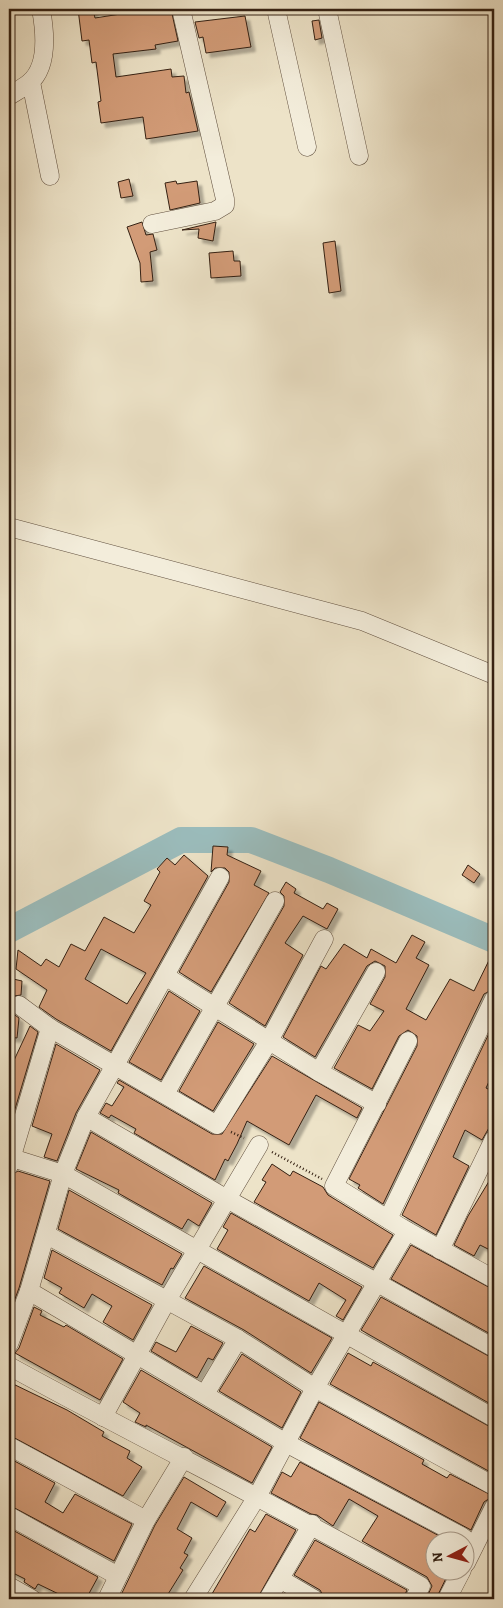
<svg xmlns="http://www.w3.org/2000/svg" width="503" height="1608" font-family="Alegreya,serif">
	<style>
		.lines { fill: none; stroke-linecap: round; stroke-linejoin: round }
		.river { stroke: #9bbdbd; stroke-width: 26 }
		.building { fill: #d29b77; stroke: #342012; fill-rule: evenodd; filter: url(#shadow) }
		.minor-casing { stroke: #625140; stroke-width: 19 }
		.path { stroke: #342012; stroke-width: 2.5; stroke-dasharray: 1 2.5; stroke-linecap: butt }
		.minor { stroke: #f3eddb; stroke-width: 18 }
	</style>
	<defs>
		<filter id="shadow"><feDropShadow dx="4.5" dy="4.5" stdDeviation="1" flood-color="#0004"/></filter>
	</defs>
	<rect width="100%" height="100%" fill="#ede3c8"/>
	<filter id="stains"><feTurbulence type="fractalNoise" baseFrequency=".004" numOctaves="4"/><feColorMatrix values="0 0 0 0 .2 0 0 0 0 .09 0 0 0 0 .02 0 0 0 .5 -.17"/></filter>
	<radialGradient id="worn" r=".72"><stop offset=".6" stop-color="#630" stop-opacity="0"/><stop offset="1" stop-color="#630" stop-opacity=".3"/></radialGradient>
	<g class="lines">
		<path class="river" d="M9,930l172,-90h70l78,30 165,70"/>
	</g>
	<g class="building">
		<path d="M78,9h15l2,9 32,-5 -1,-4h45l7,32 -23,4 1,4 -43,5 3,23 55,-8 1,8 12,-1 2,17 3,-1 9,39 -52,8 -3,-22 -42,6 -3,-21 3,-1 -5,-39 -4,1 -3,-23 -7,1z"/>
		<path d="M245,16l6,31 -45,6 -3,-16 -4,1 -4,-16z"/>
		<path d="M319,20l3,18 -7,2 -3,-19z"/>
		<path d="M129,179l4,17 -12,2 -3,-16z"/>
		<path d="M176,181l1,3 20,-3 3,22 -30,7 -5,-27z"/>
		<path d="M142,222l4,13 7,-1 4,16 -7,2 3,29 -12,1 -1,-19 -13,-36z"/>
		<path d="M216,222l-3,19 -15,-3 1,-9 -17,1z"/>
		<path d="M335,241l6,50 -12,2 -6,-50z"/>
		<path d="M233,251l1,10h6l1,15 -30,2 -2,-25z"/>
		<path d="M213,846l15,1 -1,8 34,16 -7,14 15,8 -58,99 -32,-20 50,-90v-10l-4,-4h-10l-4,4z"/>
		<path d="M184,855l24,21 -97,175 -55,-32 -17,-12 8,-17 -31,-21 2,-19 23,16 5,-7 13,8 12,-23 14,7 19,-34 30,16 17,-28 -7,-4 16,-29 -3,-3 10,-11 8,7zM101,949l45,24 -19,31 -42,-25z"/>
		<path d="M468,865l12,9 -6,9 -12,-8z"/>
		<path d="M286,882l10,7 -2,4 29,16 4,-6 11,6 -11,20 -24,-13 -18,27 18,12 -38,71 -36,-23 55,-97v-10l-4,-4z"/>
		<path d="M412,935l13,7 -9,16 13,7 -23,44 20,11 24,-41 24,12 20,-41v39l-10,5 -101,210 -25,-16 2,-3 -11,-6 68,-133v-10l-9,-6 -9,6 -27,53 -38,-21 24,-43 12,6 14,-20 -14,-7 15,-27v-11l-10,-5 -8,5 -52,91 -32,-20 38,-71 5,3 18,-25 23,14 4,-9 25,14z"/>
		<path d="M9,978l13,3 -1,14 -7,1 -5,7z"/>
		<path d="M169,991l31,20 -39,69 -32,-18z"/>
		<path d="M9,1006l3,7 7,5 -2,20 -8,-1z"/>
		<path d="M218,1022l36,22 -41,67 -34,-20z"/>
		<path d="M494,1023v48l-8,17 8,4v27l-12,21 -17,-10 -12,27 16,9 -33,69 -34,-20z"/>
		<path d="M30,1026l8,6 -26,87 -3,-1v-47z"/>
		<path d="M56,1044l44,26 -24,43 -19,48 -13,-4 8,-23 -20,-8z"/>
		<path d="M272,1056l90,52 -5,10 -41,-23 -27,50 -42,-24 -10,23 -9,17 -3,-2 -10,21 -81,-47 2,-4 -25,-14 -2,3 -9,-5 6,-10 6,3 12,-19 -7,-4 2,-3 93,54h10z"/>
		<path d="M91,1132l121,71 -13,23 -11,-7 -6,10 -64,-36 1,-3 -43,-21z"/>
		<path d="M272,1164l18,12 3,-5 30,16 5,8 65,40 -20,33 -119,-66 12,-20 -4,-2z"/>
		<path d="M18,1171l32,10 -31,107 -10,27v-139z"/>
		<path d="M494,1173v69l-4,8 -10,-5 -6,11 -20,-11 14,-29z"/>
		<path d="M69,1190l113,64 -9,15 -2,-1 -9,17 -104,-56z"/>
		<path d="M231,1213l131,74 -19,33 -7,-4 10,-16 -27,-17 -10,18 -92,-52 11,-19 -5,-3z"/>
		<path d="M411,1245l83,45v46l-103,-57z"/>
		<path d="M52,1250l100,55 -19,35 -30,-18 9,-16 -20,-12 -8,14 -25,-15 3,-5 -18,-10z"/>
		<path d="M204,1266l128,72 -21,35 -67,-43 -59,-32z"/>
		<path d="M381,1297l113,62v47l-133,-76z"/>
		<path d="M34,1307l8,4 -2,4 24,12 2,-2 57,34 -23,41 -85,-47 4,-5z"/>
		<path d="M191,1326l32,17 -10,17 -5,-2 -11,20 -46,-27 5,-9 20,10z"/>
		<path d="M348,1353l23,13 2,-4 121,67v45l-164,-90z"/>
		<path d="M242,1354l59,38 -19,36 -63,-37z"/>
		<path d="M141,1370l131,77 -20,36 -106,-58v2l-11,-5 5,-9 -17,-11z"/>
		<path d="M9,1382l58,28 37,22 -2,4 28,15 -3,7 15,9 -19,29 -114,-61z"/>
		<path d="M319,1402l105,58 -2,4 25,14 3,-4 43,22 -9,6 -13,28 -171,-92z"/>
		<path d="M9,1458l46,25 -10,19 18,11 12,-19 57,30 -18,37 -105,-56z"/>
		<path d="M300,1462l147,78h-11v30h14l-14,29h-10l6,-13 -5,-9 -65,-36 16,-25 -29,-17 -16,27 -16,-11 -6,-1 -40,-21 11,-21 9,5z"/>
		<path d="M184,1477l42,25 -9,15 -26,-15 -14,27 15,9 -8,15 4,2 -8,13 3,2 -18,29h-46l36,-74z"/>
		<path d="M266,1514l30,16 -39,69h-48l41,-70 5,3z"/>
		<path d="M9,1528l89,49 -12,22h-7l-10,-5 -2,4 -29,-14 -3,5 -11,-7 1,-3 -16,-8z"/>
		<path d="M315,1540l92,50 -4,9h-78l-5,-9 -26,-15z"/>
	</g>
	<g class="lines">
		<defs>
			<g id="minor">
				<path d="M276,9l31,138"/>
				<path d="M327,9l32,147"/>
				<path d="M31,82l19,94"/>
				<path d="M9,96c6,-4 14,-8 20,-13 20,-16 16,-52 12,-74"/>
				<path d="M152,224l63,-13 10,-6v-6l-44,-190"/>
				<path d="M9,527l353,94 132,54"/>
				<path d="M165,976l154,96 58,32"/>
				<path d="M19,1005l31,23 167,97 52,-84 55,-102"/>
				<path d="M408,1041l-74,145 73,45 87,48"/>
				<path d="M319,1072l57,-100"/>
				<path d="M165,1094l110,-193"/>
				<path d="M86,1117l141,82 267,149"/>
				<path d="M9,1157l54,17 431,244"/>
				<path d="M9,1166l41,-138"/>
				<path d="M388,1219l106,-220"/>
				<path d="M47,1235l191,104 77,49 179,98"/>
				<path d="M440,1250l54,-111"/>
				<path d="M29,1291l257,152 175,93 13,10"/>
				<path d="M9,1344l20,-53 34,-117 23,-57 134,-240"/>
				<path d="M9,1366c136,75 276,143 412,220l-7,13"/>
				<path d="M205,1394l33,-55"/>
				<path d="M103,1417l63,-115 93,-157"/>
				<path d="M9,1446l137,74"/>
				<path d="M9,1516l109,60"/>
				<path d="M466,1563l28,-56"/>
				<path d="M280,1579l34,20"/>
				<path d="M9,1586l23,13"/>
				<path d="M107,1599l39,-79 38,-63"/>
				<path d="M193,1599l65,-104 57,-107 92,-157"/>
				<path d="M268,1599l44,-75"/>
				<path d="M447,1599l15,-29"/>
			</g>
		</defs>
		<use href="#minor" class="minor-casing"/>
		<g class="path">
			<path d="M231,1132l13,6"/>
			<path d="M272,1152l50,27"/>
		</g>
		<use href="#minor" class="minor"/>
	</g>
	<rect width="503" height="1608" fill="none" stroke="#ede3c8" stroke-width="30"/>
	<rect x="10" y="10" width="483" height="1588" fill="none" stroke="#342012" stroke-width="2.5"/>
	<rect x="15" y="15" width="473" height="1578" fill="none" stroke="#342012"/>
	<g transform="translate(450 1556) rotate(264)"><circle r="24" fill="#f3eddb" stroke="#a79b8b"/>
	<path d="M0-4L9 19L0 12L-9 19Z" fill="#8f2418"/>
	<text y="-8" font-size="14" font-weight="bold" text-anchor="middle" fill="#342012">N</text>
	</g>
	<rect width="100%" height="100%" filter="url(#stains)"/>
	<rect width="100%" height="100%" fill="url(#worn)"/>
</svg>
